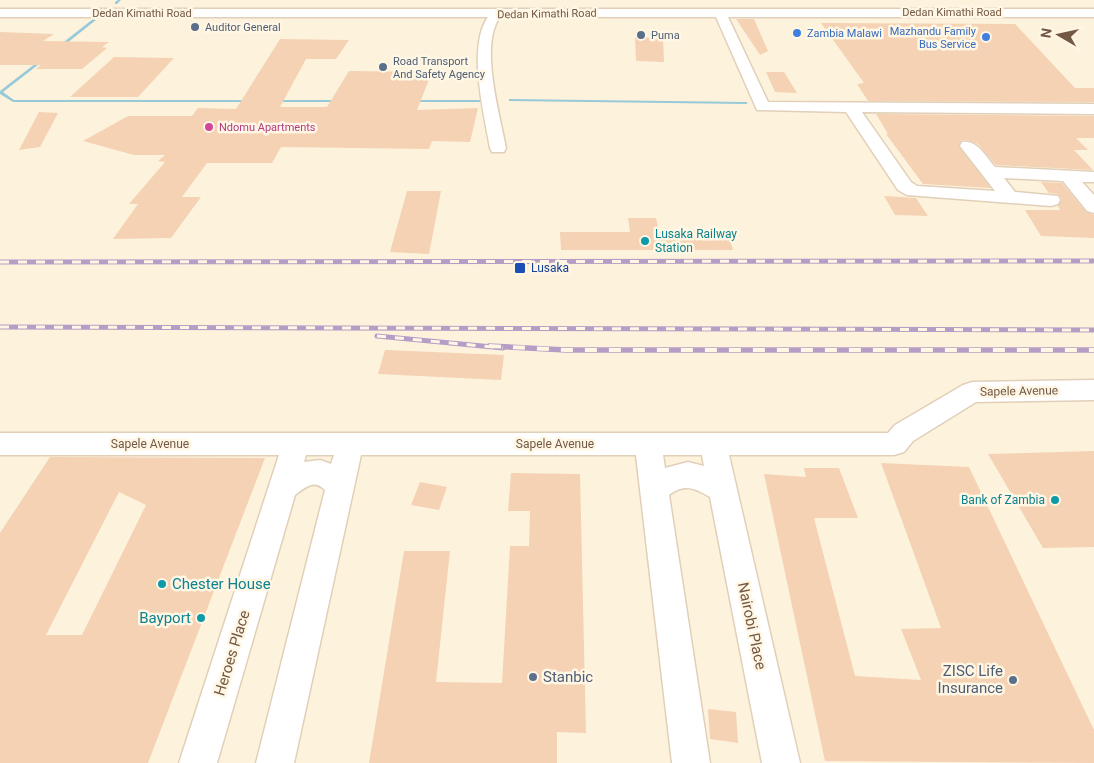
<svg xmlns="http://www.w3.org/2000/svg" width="1094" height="763" font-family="Roboto,sans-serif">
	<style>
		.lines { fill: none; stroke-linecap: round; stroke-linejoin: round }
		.stream { fill: #97cad9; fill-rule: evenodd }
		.building { fill: #f4d2b3; fill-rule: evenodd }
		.minor-casing { stroke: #e1cfb9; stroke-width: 3 }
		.minor { fill: #fff; fill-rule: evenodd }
		.rail-far1-casing { stroke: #b69dc5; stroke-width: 5 }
		.rail-casing { stroke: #b69dc5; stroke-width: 5.5 }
		.rail-far1 { stroke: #fff6e4; stroke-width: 3; stroke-dasharray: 9; stroke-linecap: butt }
		.rail { stroke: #fff6e4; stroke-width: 4; stroke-dasharray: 12; stroke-linecap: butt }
		.service-dot { fill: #5c6f8a; stroke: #fff6e4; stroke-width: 2 }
		.shop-dot { fill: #3f7fe0; stroke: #fff6e4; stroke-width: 2 }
		.hotel-dot { fill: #d1479c; stroke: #fff6e4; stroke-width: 2 }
		.culture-dot { fill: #0f9aa8; stroke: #fff6e4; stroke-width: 2 }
		.transit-dot { fill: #1a4fb4; stroke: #fff6e4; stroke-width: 2 }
		.labels { text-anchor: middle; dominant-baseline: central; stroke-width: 5; stroke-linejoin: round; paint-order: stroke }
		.far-street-label { font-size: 11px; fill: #735945; stroke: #fff6e4 }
		.far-service-label { font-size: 11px; fill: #4e5e75; stroke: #fff6e4; text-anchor: start }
		.far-shop-label { font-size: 11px; fill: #366cbe; stroke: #fff6e4; text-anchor: end }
		.far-hotel-label { font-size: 11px; fill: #b23c85; stroke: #fff6e4; text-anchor: start }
		.culture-label { font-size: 12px; fill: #0d838f; stroke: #fff6e4; text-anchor: start }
		.transit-label { font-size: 12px; fill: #164399; stroke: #fff6e4; text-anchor: start }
		.street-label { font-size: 12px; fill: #735945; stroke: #fff6e4 }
		.near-culture-label { font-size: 15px; fill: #0d838f; stroke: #fff6e4; text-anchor: start }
		.near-street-label { font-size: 15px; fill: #735945; stroke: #fff6e4 }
		.near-service-label { font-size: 15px; fill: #4e5e75; stroke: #fff6e4; text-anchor: end }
	</style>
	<rect width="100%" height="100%" fill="#fdf3dd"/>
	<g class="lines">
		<g class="stream">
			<path d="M118,0h3l-4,4h-2v-2z"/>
			<path d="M93,19l3,1 -34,27h-2v-2z"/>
			<path d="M40,60l3,1 -40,31 11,8h236l2,1 -2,1h-237l-13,-8v-3z"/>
			<path d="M509,99l237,3 2,1 -2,1 -236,-3h-1z"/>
			<path d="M274,100h63l2,1 -2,1h-62l-2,-1z"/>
			<path d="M411,100h70l2,1 -2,1h-70z"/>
		</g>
	</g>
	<g class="building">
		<path d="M736,19h18l14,32 -8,4z"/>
		<path d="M821,23l194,1 60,64h19v14l-226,-1 -11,-17 7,-1z"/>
		<path d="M0,32l54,2 -11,7 66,1 -7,5 5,1 -25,21h-46l5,-4h-41z"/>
		<path d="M635,37l28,1 1,24 -28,-1z"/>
		<path d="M280,39l69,1 -13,19h-30l-26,48h47l22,-36 83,1 -15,38 61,-2 -8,34 -38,-1 -3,8 -148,-2 -9,16h-65l-25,34h19l-30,41 -58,1 25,-35h-9l36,-42 -7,-1 7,-6h-31l-51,-14 45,-25h64l6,-8 38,1z"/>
		<path d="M114,57l60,1 -36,39h-68z"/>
		<path d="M766,72h18l13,21 -22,-1z"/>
		<path d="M39,112l19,1 -18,34 -21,3z"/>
		<path d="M876,114l218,2v22h-18l12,12h-14l19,20 -97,-5 -18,-21 -10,-4h-6l-3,7 32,41 -68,-4 -37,-50h2z"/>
		<path d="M1041,182l21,1 24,29 8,3v23l-53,-2 -16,-26h35l-2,-4 4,-7 -4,-5 -9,-1z"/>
		<path d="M407,191h34l-12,63 -39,-2z"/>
		<path d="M884,196l32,2 12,18 -33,-1z"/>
		<path d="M628,218h28l3,13 68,-1 6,20h-172l-1,-18h70z"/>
		<path d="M385,350l119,5 -3,25 -123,-6z"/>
		<path d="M1094,451v96l-51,1 -55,-94z"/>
		<path d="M50,457l215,1 -117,305h-148v-230zM119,492l27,13 -64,130h-36z"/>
		<path d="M881,463l88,4 125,263v33l-269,-2 -61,-287 42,3 -2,-9h35l19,50h-44l41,158 66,4 -20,-51 40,-1z"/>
		<path d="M511,473l69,1 6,259 -29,-1v31h-188l35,-212h46l-14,131 66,1 8,-137h19l1,-35h-22z"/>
		<path d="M420,482l27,5 -8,23 -28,-5z"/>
		<path d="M708,709l28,3 2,31 -28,-4z"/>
	</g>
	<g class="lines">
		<defs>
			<g id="minor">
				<path d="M0,9h1094v8h-366l40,85 326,2v10l-232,-2 49,70 6,4 78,5 -35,-45 2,-4c15,-3 24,15 33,25l99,5v10h-12l12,13v18l-7,-2 -24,-30 -59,-3 11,14 43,4 2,4 -2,4 -7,2 -144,-11 -9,-5 -52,-78 -89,-2 -41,-93h-216c-21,28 0,98 6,131l-2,4h-12l-2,-4c-6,-34 -23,-102 -2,-131h-488z"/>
				<path d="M1094,380v20l-118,2 -63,39 -9,11 -10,3h-165l71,308h-38l-52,-266c-15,-9 -26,-14 -41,-2l41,268h-38l-36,-308h-275l-67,308h-38l69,-273c-11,-11 -19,-3 -30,5l-78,268h-38l100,-308h-279v-22h888l7,-8 68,-40 9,-3zM306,455h28l-3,9 -11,-4 -16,2zM663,455h39l2,11 -16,-4 -23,6z"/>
			</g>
		</defs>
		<use href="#minor" class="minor-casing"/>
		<use href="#minor" class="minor"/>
		<defs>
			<g id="rail-far1">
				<path d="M0,262l1094,-1"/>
				<path d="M0,327l1094,3"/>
				<path d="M377,336l126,12"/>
			</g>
			<path id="rail" d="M489,346l77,4h528"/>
		</defs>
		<use href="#rail-far1" class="rail-far1-casing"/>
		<use href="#rail" class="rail-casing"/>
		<use href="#rail-far1" class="rail-far1"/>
		<use href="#rail" class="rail"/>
	</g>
	<g class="service-dot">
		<circle cx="195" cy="27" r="5"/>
		<circle cx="641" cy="35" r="5"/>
		<circle cx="383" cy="67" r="5"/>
		<circle cx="533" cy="677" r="5"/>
		<circle cx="1013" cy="680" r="5"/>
	</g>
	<g class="shop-dot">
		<circle cx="797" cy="33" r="5"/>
		<circle cx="986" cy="37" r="5"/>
	</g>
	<circle class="hotel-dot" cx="209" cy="127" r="5"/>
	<g class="culture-dot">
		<circle cx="645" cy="241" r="5"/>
		<circle cx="1055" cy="500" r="5"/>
		<circle cx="162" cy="584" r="5"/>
		<circle cx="201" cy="618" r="5"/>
	</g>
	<rect class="transit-dot" x="514" y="262" width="12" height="12" rx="2.5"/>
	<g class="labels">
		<g class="far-street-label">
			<text x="952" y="12">Dedan Kimathi Road</text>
			<text x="142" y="13">Dedan Kimathi Road</text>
			<text transform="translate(547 14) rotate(-1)">Dedan Kimathi Road</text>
		</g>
		<g class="far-service-label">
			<text x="205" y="27">Auditor General</text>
			<text x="651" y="35">Puma</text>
			<text x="393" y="61">Road Transport<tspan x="393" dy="13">And Safety Agency</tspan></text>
		</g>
		<g class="far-shop-label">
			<text x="976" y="31">Mazhandu Family<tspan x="976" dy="13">Bus Service</tspan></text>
			<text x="807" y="33" text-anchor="start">Zambia Malawi</text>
		</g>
		<g class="far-hotel-label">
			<text x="219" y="127">Ndomu Apartments</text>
		</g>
		<g class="culture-label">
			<text x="655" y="234">Lusaka Railway<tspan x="655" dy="14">Station</tspan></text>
			<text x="1045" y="500" text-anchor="end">Bank of Zambia</text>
		</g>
		<g class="transit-label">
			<text x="531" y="268">Lusaka</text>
		</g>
		<g class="street-label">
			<text transform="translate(1019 391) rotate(-1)">Sapele Avenue</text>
			<text x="150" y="444">Sapele Avenue</text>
			<text x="555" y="444">Sapele Avenue</text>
		</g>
		<g class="near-culture-label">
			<text x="172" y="584">Chester House</text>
			<text x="191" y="618" text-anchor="end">Bayport</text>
		</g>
		<g class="near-street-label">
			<text transform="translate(752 626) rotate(78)">Nairobi Place</text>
			<text transform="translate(232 653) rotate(-73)">Heroes Place</text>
		</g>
		<g class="near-service-label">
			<text x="1003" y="671">ZISC Life<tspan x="1003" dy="17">Insurance</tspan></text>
			<text x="543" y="677" text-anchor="start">Stanbic</text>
		</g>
	</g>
	<g transform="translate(1059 35) rotate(279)" stroke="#fff6e4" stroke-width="4" paint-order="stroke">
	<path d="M0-4L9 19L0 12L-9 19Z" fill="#735945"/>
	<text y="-8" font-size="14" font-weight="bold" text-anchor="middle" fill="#735945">N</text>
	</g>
</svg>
